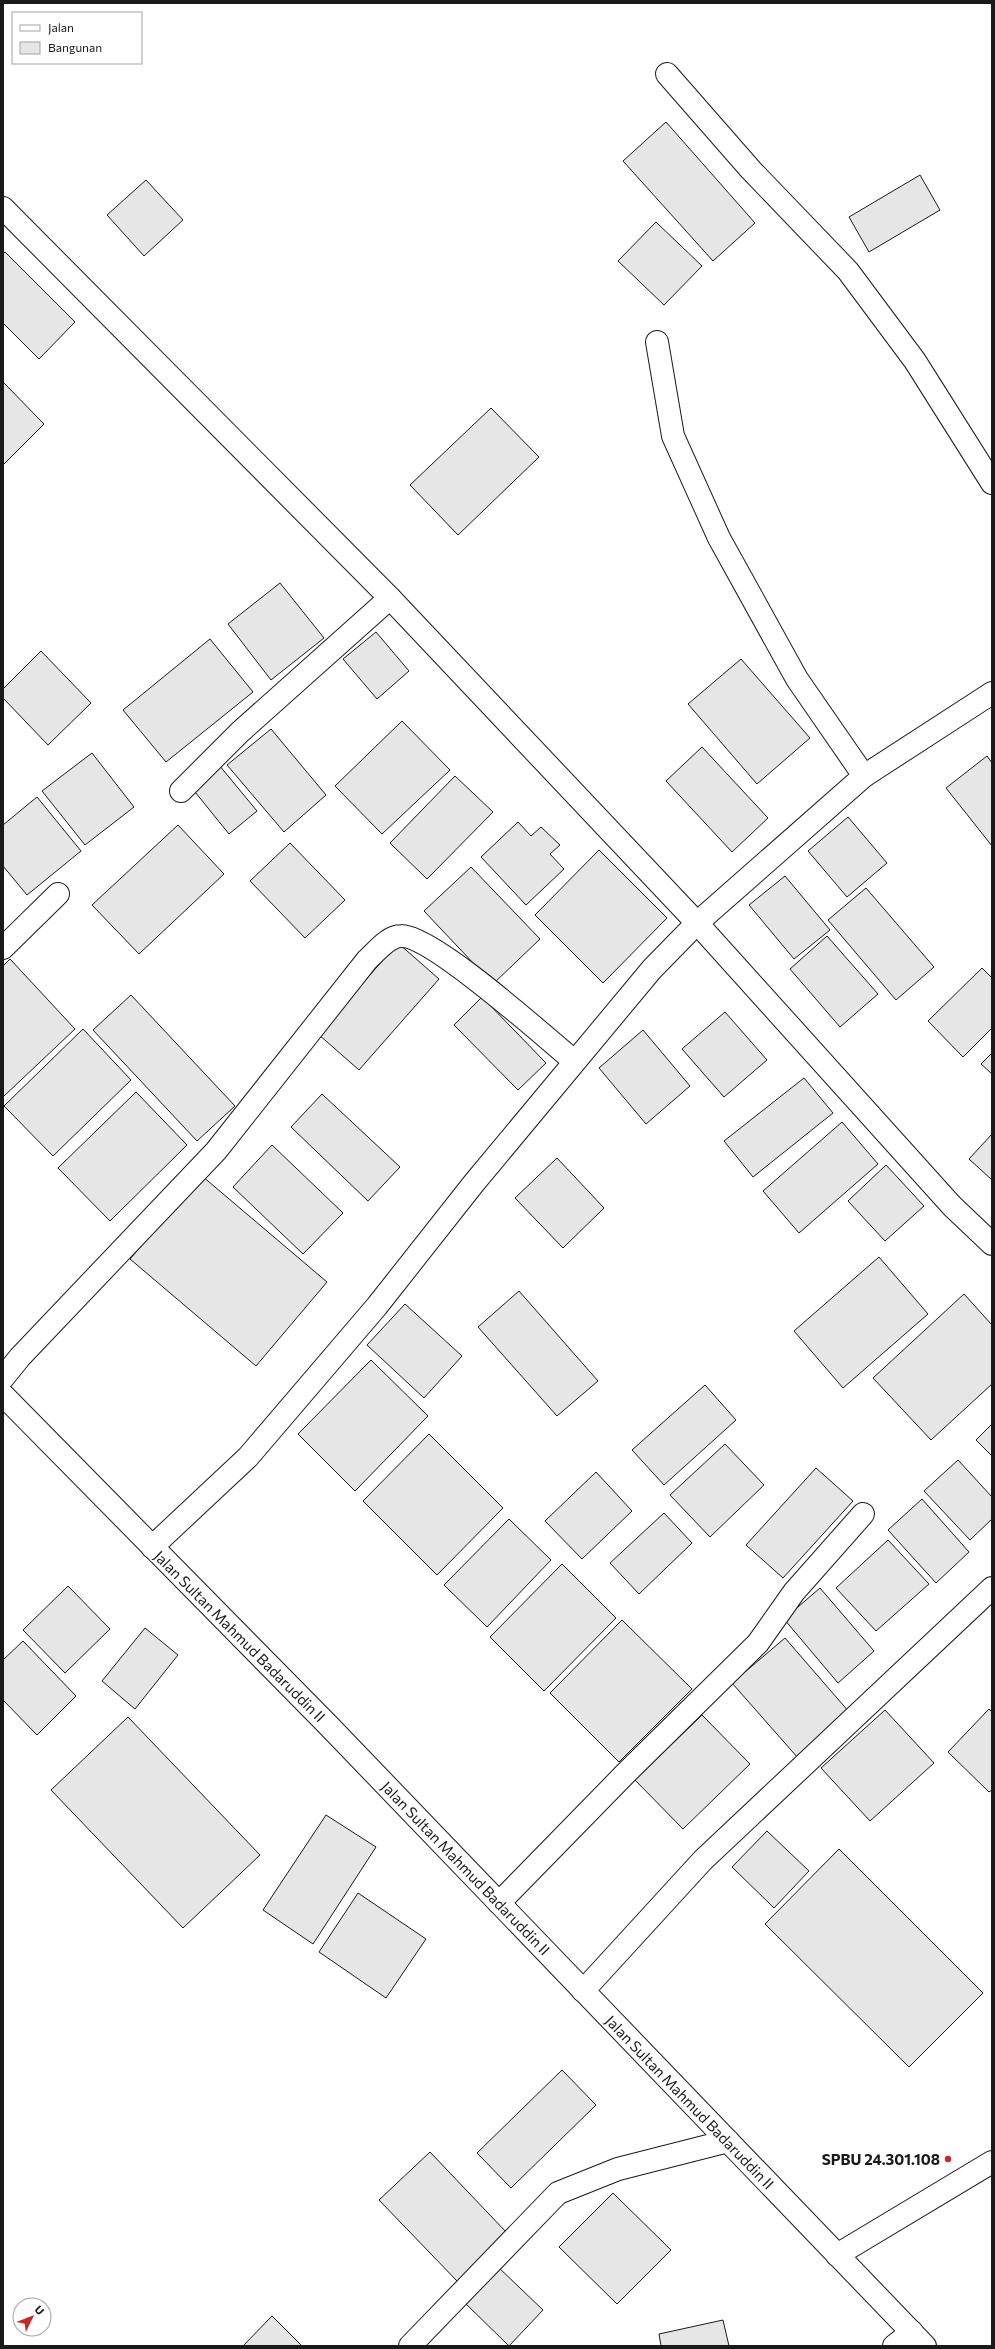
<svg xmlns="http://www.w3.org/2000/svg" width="995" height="2349" font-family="Commissioner,sans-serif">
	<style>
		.building { fill: #e6e6e6; stroke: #1a1a1a }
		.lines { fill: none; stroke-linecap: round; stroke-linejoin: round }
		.minor-casing { stroke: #1a1a1a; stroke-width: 24 }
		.highway-casing { stroke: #1a1a1a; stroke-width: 24 }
		.minor { stroke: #fff; stroke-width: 22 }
		.highway { stroke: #fff; stroke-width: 22 }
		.poi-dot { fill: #c62828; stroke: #fff; stroke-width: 1.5 }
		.labels { text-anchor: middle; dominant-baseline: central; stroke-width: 3; stroke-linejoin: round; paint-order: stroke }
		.street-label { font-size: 15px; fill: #1a1a1a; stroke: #fff }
		.poi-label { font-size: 15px; font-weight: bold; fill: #1a1a1a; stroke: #fff; text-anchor: end }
	</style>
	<rect width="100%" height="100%" fill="#fff"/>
	<g class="building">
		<path d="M666,122l89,101 -42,38 -90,-100z"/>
		<path d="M920,175l20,35 -71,42 -20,-35z"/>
		<path d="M146,180l37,40 -39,36 -37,-41z"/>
		<path d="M656,222l46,44 -38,39 -46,-44z"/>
		<path d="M5,252l70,70 -36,37 -36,-36v-69z"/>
		<path d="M3,382l41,42 -41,41z"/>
		<path d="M491,408l48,49 -81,78 -48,-50z"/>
		<path d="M280,583l44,55 -53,42 -43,-56z"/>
		<path d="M376,632l33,39 -32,28 -34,-40z"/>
		<path d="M210,639l43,53 -87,70 -43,-52z"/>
		<path d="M41,651l50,52 -43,42 -45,-47v-9z"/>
		<path d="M741,659l69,79 -53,46 -69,-80z"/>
		<path d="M402,721l48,49 -68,64 -47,-48z"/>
		<path d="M271,729l55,66 -42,37 -57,-67z"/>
		<path d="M702,747l66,71 -36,34 -66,-71z"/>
		<path d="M92,753l42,54 -49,38 -43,-54z"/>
		<path d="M987,756l5,7v83l-46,-58z"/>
		<path d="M219,765l38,46 -28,23 -38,-47z"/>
		<path d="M455,776l38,36 -66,67 -37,-36z"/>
		<path d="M37,797l44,54 -54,44 -24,-29v-41z"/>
		<path d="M848,817l39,46 -40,34 -39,-46z"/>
		<path d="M518,822l13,14 10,-9 19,18 -10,9 14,15 -38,36 -45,-48z"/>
		<path d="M178,825l46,49 -85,80 -47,-49z"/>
		<path d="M290,843l55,57 -40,38 -55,-57z"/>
		<path d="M599,850l68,68 -64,65 -68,-68z"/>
		<path d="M471,867l69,72 -47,45 -69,-73z"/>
		<path d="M785,876l45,54 -36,29 -45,-54z"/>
		<path d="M866,888l68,79 -38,33 -68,-80z"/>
		<path d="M827,936l51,58 -38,33 -50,-58z"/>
		<path d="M398,943l41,36 -80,91 -41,-36z"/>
		<path d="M10,959l65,70 -72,68v-131z"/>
		<path d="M982,968l10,10v50l-29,29 -35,-36z"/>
		<path d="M131,995l104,111 -38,35 -104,-111z"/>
		<path d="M482,997l64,66 -28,27 -64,-65z"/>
		<path d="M725,1012l42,48 -43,37 -42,-48z"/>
		<path d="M83,1029l48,51 -78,76 -49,-50z"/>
		<path d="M643,1030l47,56 -44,38 -47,-56z"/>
		<path d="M992,1053v21l-11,-10z"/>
		<path d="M804,1078l29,35 -80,64 -29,-36z"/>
		<path d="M136,1092l51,53 -77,76 -52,-53z"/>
		<path d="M322,1094l78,73 -32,34 -77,-74z"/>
		<path d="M842,1122l36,42 -79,69 -36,-42z"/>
		<path d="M992,1134v46l-23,-21z"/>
		<path d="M272,1145l71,68 -40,41 -70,-67z"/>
		<path d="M557,1158l47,50 -41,40 -48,-50z"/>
		<path d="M886,1165l38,41 -39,35 -37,-40z"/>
		<path d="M202,1176l125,106 -71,84 -126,-107z"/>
		<path d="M879,1257l49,57 -85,74 -49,-57z"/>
		<path d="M519,1291l79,90 -41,35 -79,-89z"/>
		<path d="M964,1294l28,31v59l-61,56 -58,-62z"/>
		<path d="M405,1304l57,52 -38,42 -57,-53z"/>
		<path d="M371,1360l57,56 -73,75 -57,-57z"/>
		<path d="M705,1385l31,35 -72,65 -32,-35z"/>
		<path d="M992,1424v32l-16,-16z"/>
		<path d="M429,1434l74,74 -66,67 -74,-74z"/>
		<path d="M725,1444l39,41 -54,52 -40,-42z"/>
		<path d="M958,1460l34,37v22l-22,21 -46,-49z"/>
		<path d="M816,1468l37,33 -70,77 -37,-33z"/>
		<path d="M596,1472l36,39 -50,48 -37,-38z"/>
		<path d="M922,1499l47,53 -33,31 -48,-53z"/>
		<path d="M664,1513l28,30 -53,51 -29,-31z"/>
		<path d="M509,1519l42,41 -64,67 -43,-42z"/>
		<path d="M888,1540l41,44 -53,47 -40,-43z"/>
		<path d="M562,1564l54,54 -72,73 -54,-54z"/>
		<path d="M68,1586l42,43 -45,44 -42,-43z"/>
		<path d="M820,1588l54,63 -36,32 -54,-64z"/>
		<path d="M622,1620l70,69 -73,73 -69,-69z"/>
		<path d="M145,1628l33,27 -43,54 -33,-28z"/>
		<path d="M785,1638l65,75 -52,45 -66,-75z"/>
		<path d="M23,1641l53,55 -39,39 -34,-35v-40z"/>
		<path d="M989,1709l3,3v78l-3,2 -41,-40z"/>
		<path d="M885,1710l49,53 -64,58 -49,-53z"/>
		<path d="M702,1715l48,49 -67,65 -48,-49z"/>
		<path d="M128,1717l132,138 -77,73 -132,-138z"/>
		<path d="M326,1815l50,32 -63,97 -50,-34z"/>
		<path d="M767,1831l42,40 -35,37 -42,-41z"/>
		<path d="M839,1849l144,144 -74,74 -144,-143z"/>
		<path d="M358,1893l68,46 -40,59 -67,-46z"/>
		<path d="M562,2070l34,35 -85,83 -34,-35z"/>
		<path d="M430,2152l77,81 -50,48 -78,-81z"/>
		<path d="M613,2193l58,57 -54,54 -58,-57z"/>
		<path d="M496,2265l47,45 -34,36 -47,-46z"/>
		<path d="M272,2316l30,30h-59z"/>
		<path d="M723,2320l6,26h-68l-2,-12z"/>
	</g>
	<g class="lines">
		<defs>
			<g id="minor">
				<path d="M667,74l84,96 97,101 67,90 77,122"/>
				<path d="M3,208l387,390"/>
				<path d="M657,342l16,94 46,102 78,141 67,97"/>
				<path d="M181,791l59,-59 150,-134 307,325 255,283 40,38"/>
				<path d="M3,948l55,-54"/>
				<path d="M3,1378l17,-21 196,-206 151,-191c9,-8 21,-24 34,-24 31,-1 144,101 173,125"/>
				<path d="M152,1547l96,-90 129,-151 97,-123 178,-214 45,-46 167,-147 128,-83"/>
				<path d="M499,1903l126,-129 133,-131 36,-51 69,-78"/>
				<path d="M583,1991l120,-131 289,-272"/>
				<path d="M837,2255l155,-93"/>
				<path d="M410,2346l148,-153 60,-24 110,-28"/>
				<path d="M894,2346l18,-14"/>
			</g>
			<path id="highway" d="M3,1395l326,331 596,620"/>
		</defs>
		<use href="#minor" class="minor-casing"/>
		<use href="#highway" class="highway-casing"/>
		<use href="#minor" class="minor"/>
		<use href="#highway" class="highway"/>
	</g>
	<circle class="poi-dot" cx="948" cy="2159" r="4"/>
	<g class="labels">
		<g class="street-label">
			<text transform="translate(240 1636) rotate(45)">Jalan Sultan Mahmud Badaruddin II</text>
			<text transform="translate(466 1868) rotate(46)">Jalan Sultan Mahmud Badaruddin II</text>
			<text transform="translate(690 2102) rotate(46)">Jalan Sultan Mahmud Badaruddin II</text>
		</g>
		<g class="poi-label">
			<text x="940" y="2159">SPBU 24.301.108</text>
		</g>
	</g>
	<rect width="995" height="2349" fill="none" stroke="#1a1a1a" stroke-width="8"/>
	<rect x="12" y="12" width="130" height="52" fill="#ffffff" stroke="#a3a3a3"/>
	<rect x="20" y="25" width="20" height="6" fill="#ffffff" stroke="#a3a3a3"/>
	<text x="48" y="32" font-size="12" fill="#1a1a1a">Jalan</text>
	<rect x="20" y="42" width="20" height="12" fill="#e6e6e6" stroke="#a3a3a3"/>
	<text x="48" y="52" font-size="12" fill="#1a1a1a">Bangunan</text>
	<g transform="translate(32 2317) rotate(47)"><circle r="19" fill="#ffffff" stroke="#a3a3a3"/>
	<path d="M0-3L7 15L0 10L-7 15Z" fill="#c62828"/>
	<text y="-6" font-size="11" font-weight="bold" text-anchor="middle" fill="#1a1a1a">U</text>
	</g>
</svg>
